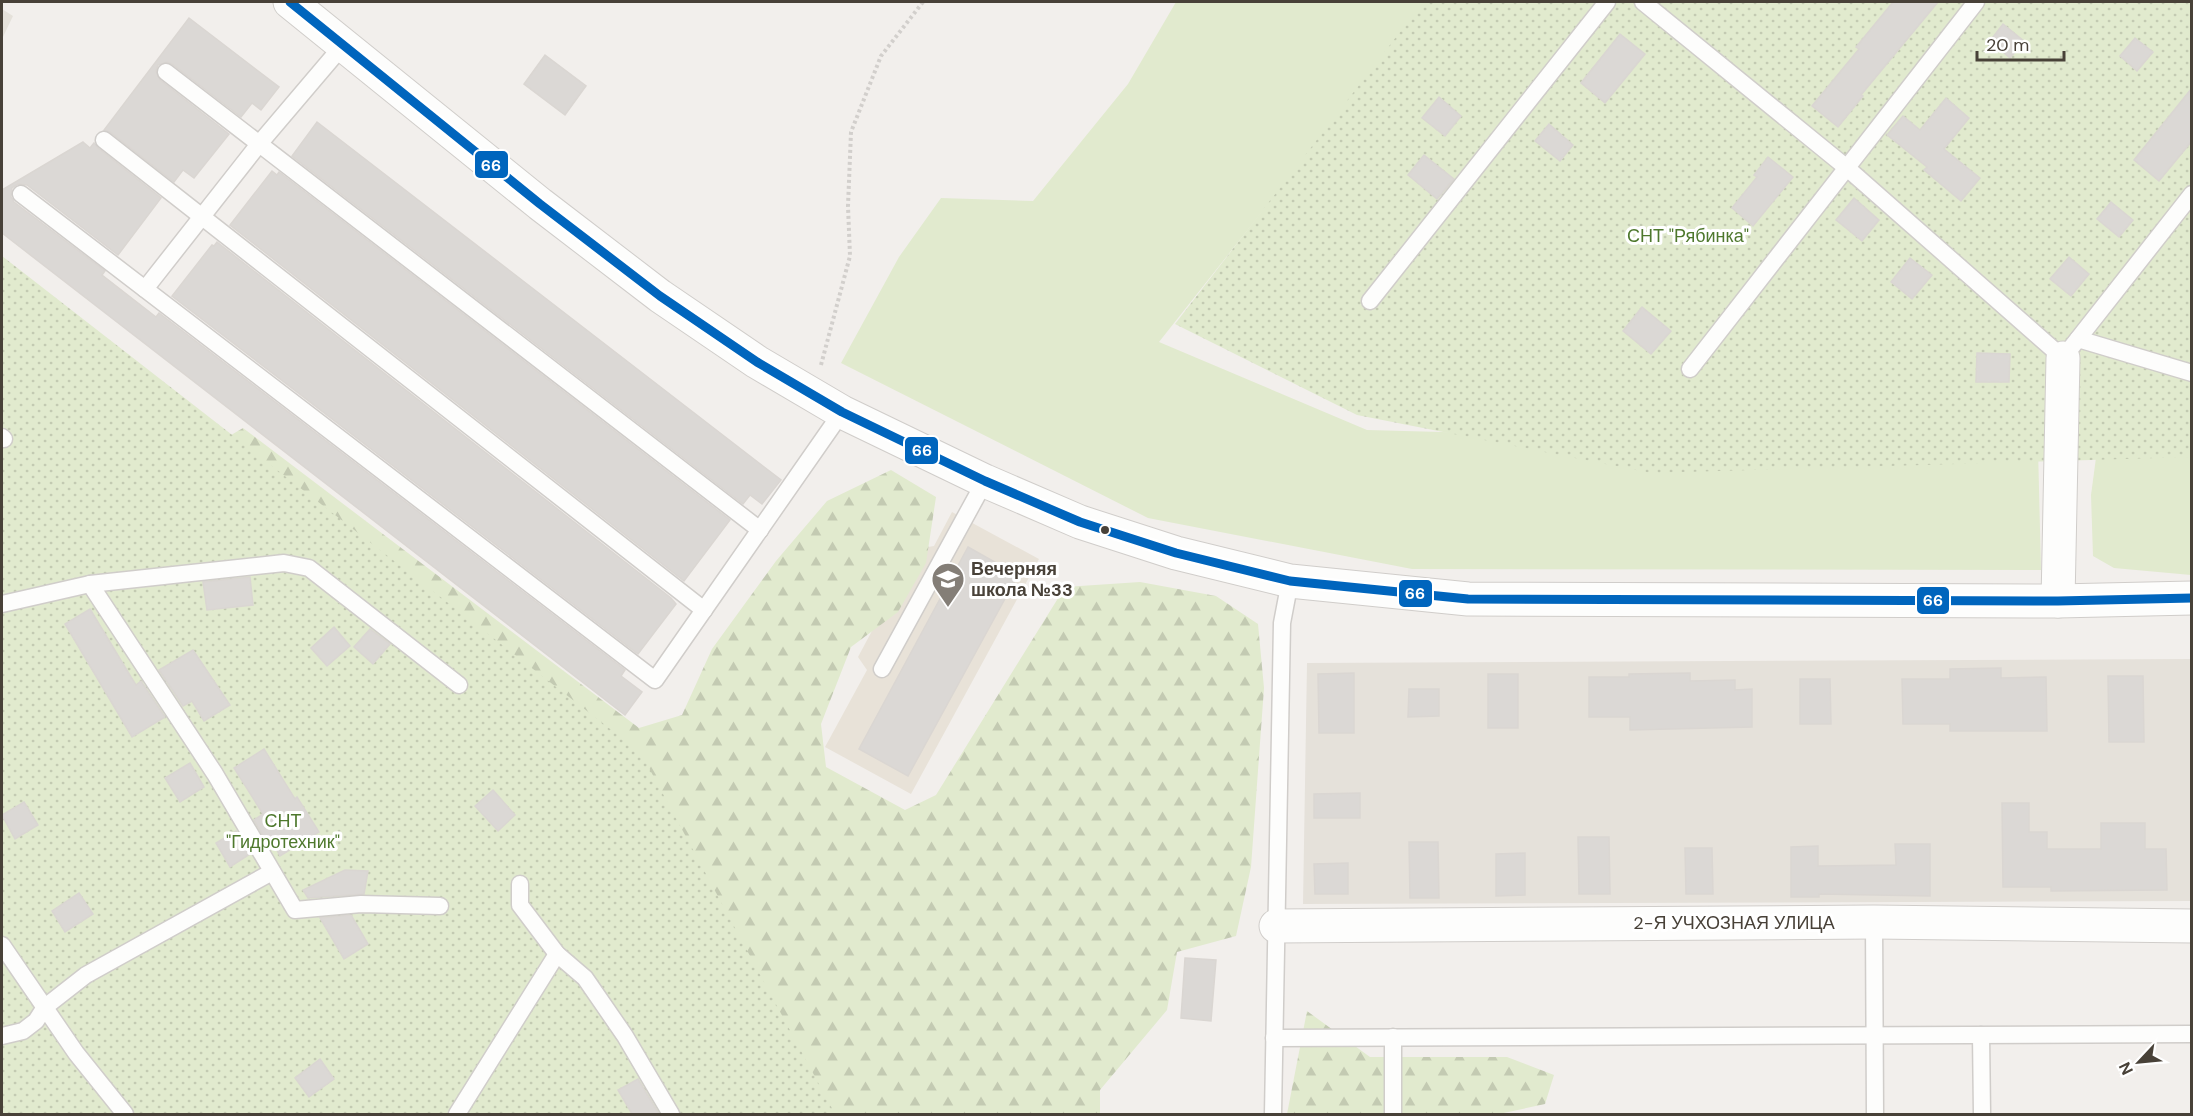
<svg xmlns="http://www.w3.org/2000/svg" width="2193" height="1116" font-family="'DM Sans',sans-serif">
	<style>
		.residential { fill: #e5e1da }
		.education { fill: #e8e2d8 }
		.grass { fill: #e1eace }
		.forest { fill: url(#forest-firs) }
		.park { fill: url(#park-dots) }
		.building { fill: #dbd8d5; stroke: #dad6d2; stroke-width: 1.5 }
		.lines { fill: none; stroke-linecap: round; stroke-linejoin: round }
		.service-casing { stroke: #d0cdca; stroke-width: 19 }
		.minor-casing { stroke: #d0cdca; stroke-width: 35 }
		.tertiary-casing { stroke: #d0cdca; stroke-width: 35 }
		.path { stroke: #d2cfcc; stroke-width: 4; stroke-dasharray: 3 3; stroke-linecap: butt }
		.service { stroke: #fdfdfc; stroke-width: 16 }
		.minor { stroke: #fdfdfc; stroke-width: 33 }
		.tertiary { stroke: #fdfdfc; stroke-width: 33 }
		.bus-1-casing { stroke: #fff; stroke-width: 14 }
		.bus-1 { stroke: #0065bd; stroke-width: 9 }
		.bus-dot { fill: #484138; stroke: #fff; stroke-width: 2 }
		.labels { text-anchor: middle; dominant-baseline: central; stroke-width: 6; stroke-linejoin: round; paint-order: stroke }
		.park-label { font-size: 18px; fill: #4e782d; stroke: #fff }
		.poi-label { font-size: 18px; font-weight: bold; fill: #484138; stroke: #fff; text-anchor: start }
		.street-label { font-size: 18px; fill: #484138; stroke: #fff }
		.line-badge { stroke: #fff; stroke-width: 2 }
		.badge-label { font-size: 16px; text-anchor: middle; font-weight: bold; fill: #fff }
	</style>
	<defs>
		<pattern id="forest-firs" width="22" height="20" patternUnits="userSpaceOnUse" patternTransform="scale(1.5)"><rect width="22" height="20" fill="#e1eace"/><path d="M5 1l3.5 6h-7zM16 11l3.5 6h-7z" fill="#c3cab2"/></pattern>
		<pattern id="park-dots" width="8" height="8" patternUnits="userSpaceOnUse" patternTransform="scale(1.5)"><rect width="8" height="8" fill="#e1eace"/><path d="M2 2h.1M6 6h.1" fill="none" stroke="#c3cab2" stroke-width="1.8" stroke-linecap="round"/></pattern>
	</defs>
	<rect width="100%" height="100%" fill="#f2efec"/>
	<g class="residential">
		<path d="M2,9l11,7 -11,23z"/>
		<path d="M2191,659v242l-888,3 4,-241z"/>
	</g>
	<path class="education" d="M952,512l87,47 -128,235 -86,-47 42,-77 -9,-13 58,-108 18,-3z"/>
	<g class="grass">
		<path d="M1176,2h252l-269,340 208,88 671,18 3,122 -629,-1 -264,-51 -307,-155 58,-106 42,-59 92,3 95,-117z"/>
		<path d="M2191,394v181l-77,-7 -21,-12 -2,-61 11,-82z"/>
	</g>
	<g class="forest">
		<path d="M243,428l396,300 43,-13 30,-66 64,-88 51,-60 64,-31 45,27 -10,66 -28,49 -47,35 -30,77 5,43 79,43 31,-15 129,-208 75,-5 76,14 42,28 6,64 -13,179 -15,69 -59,16 -10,58 -67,80v24h-389l-507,-663z"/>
		<path d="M1307,1011l63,46h137l47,18 -9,29 -46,10h-212z"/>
	</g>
	<g class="park">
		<path d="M1423,2h768v455l-540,16 -294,-58 -182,-91z"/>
		<path d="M2,256l639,497 194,361h-833z"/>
	</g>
	<g class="building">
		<path d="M1893,2h45l-77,93 2,1 -25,31 -26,-21 47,-57 -3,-2z"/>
		<path d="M189,18l90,69 -18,23 -9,-7 -11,14 -69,-53 -5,-2 -9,3 -2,6 4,9 69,54 -35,44 -11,-8 -9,12 -64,-50 -6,-2z"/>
		<path d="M2003,24l21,17 -14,17 -20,-17z"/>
		<path d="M1620,34l25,20 -40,49 -24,-20z"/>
		<path d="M2135,38l18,14 -16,19 -17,-15z"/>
		<path d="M545,55l41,31 -21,29 -41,-31z"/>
		<path d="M2192,88v53l-33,40 -25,-21z"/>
		<path d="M1439,97l22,19 -16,20 -23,-18z"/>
		<path d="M1946,98l23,20 -25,31 36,29 -19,23 -37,-31 3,-3 -40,-32 16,-19 17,14z"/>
		<path d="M317,122l464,358 -19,24 -12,-9 -7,9 -451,-348z"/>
		<path d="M1549,124l24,21 -13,16 -25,-20z"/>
		<path d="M83,142l7,6 4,-5 4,5 63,50 -43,57 -91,-70 -9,-1 -6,4 -1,9 3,5 91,69 -3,4 54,42 3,-4 466,357 -4,6 21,16 -17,23 -623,-482v-43z"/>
		<path d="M1424,155l30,24 -17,20 -29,-24z"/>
		<path d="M1768,157l25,20 -40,49 -21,-18 25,-31 -3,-2z"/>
		<path d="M272,171l5,4 2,-3 451,348 -46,61 -454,-356z"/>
		<path d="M1854,198l25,22 -17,21 -26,-21z"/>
		<path d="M2111,202l22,18 -14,17 -22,-18z"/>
		<path d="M217,242l454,356 5,6 -38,50 -466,-358 40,-51 2,1z"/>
		<path d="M2069,257l20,17 -18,22 -21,-17z"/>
		<path d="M1910,258l22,17 -20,24 -21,-17z"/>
		<path d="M1642,307l29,24 -20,23 -28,-23z"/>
		<path d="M1977,353l33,1 -1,28h-33z"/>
		<path d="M968,547l50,28 -110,201 -49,-27z"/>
		<path d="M250,577l3,28 -46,5 -4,-28z"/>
		<path d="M90,609l41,68 5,8 5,-4 24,36 -33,20 -67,-113z"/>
		<path d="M334,627l16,19 -23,20 -16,-18z"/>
		<path d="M370,629l20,15 -17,20 -19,-17z"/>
		<path d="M193,650l37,55 -26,16 -12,-20 -9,5 -24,-36z"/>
		<path d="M2001,668v10l45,-1 1,54h-97v-7h-47l-1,-45h48v-10z"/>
		<path d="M1354,673v60h-35l-1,-59z"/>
		<path d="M1690,673v8l45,-1v10l17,-1v38l-122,3v-13h-41v-40h40v-3z"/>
		<rect x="1488" y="674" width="30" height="54"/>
		<path d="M2108,676h35l1,66h-35z"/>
		<path d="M1800,679h30l1,45h-31z"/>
		<path d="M1409,689h30v27l-31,1z"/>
		<path d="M264,749l31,50 2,-2 22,35 -39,24 -8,-15 -4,3 -14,-24 9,-6 -29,-46z"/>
		<path d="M190,763l14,24 -24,15 -15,-24z"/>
		<path d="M493,790l22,25 -17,16 -23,-25z"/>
		<path d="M1360,793v25h-46v-24z"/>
		<path d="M24,802l14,23 -23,14 -13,-24z"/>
		<path d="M2002,803h27v29h18v17h54v-26h44v26h21l1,41 -116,1v-4h-48z"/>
		<path d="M236,831l14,23 -20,13 -14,-24z"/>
		<path d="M1578,837h31l1,57h-31z"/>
		<path d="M1409,842h29l1,56h-29z"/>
		<path d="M1895,844h35v52l-111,-2v3h-28v-50l27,-1v20l78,-1z"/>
		<path d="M1685,848h27l1,46h-27z"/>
		<path d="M1525,853v42l-29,1v-42z"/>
		<path d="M1348,863v31h-33l-1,-30z"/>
		<path d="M345,870l23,1 -4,23 -56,4 -5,-8z"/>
		<path d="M79,893l14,21 -28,18 -13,-21z"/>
		<path d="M351,915l17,29 -24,15 -24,-41z"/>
		<path d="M1185,958l31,2 -5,61 -30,-3z"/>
		<path d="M320,1059l14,20 -25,18 -14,-19z"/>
		<path d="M638,1079l21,35h-27l-14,-24z"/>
	</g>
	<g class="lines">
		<defs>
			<g id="service">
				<path d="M1643,2l204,166 216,190 129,-164"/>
				<path d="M166,72l594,458"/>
				<path d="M104,140l600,470"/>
				<path d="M21,194l634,486 187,-268"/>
				<path d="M145,289l114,-145 85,-100"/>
				<path d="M1370,301l237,-299"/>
				<path d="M2078,339l114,34"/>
				<path d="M1690,369l286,-367"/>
				<path d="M2,437l2,2"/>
				<path d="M90,584l125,190 80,136 66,-6 79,2"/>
				<path d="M2,604l88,-20 194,-21 25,5 150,117"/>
				<path d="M882,669l103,-188"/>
				<path d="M520,884v21l37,49 28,24 40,58 46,78"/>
				<path d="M1874,922l1,192"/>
				<path d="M2,945l74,108 49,61"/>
				<path d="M1981,1035l1,79"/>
				<path d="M2,1036l21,-5 13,-10 9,-14 41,-32 186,-103"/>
				<path d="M1393,1037v77"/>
				<path d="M1274,1038l918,-4"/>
				<path d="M457,1114l100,-160"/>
				<path d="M1273,1114l9,-491 8,-42"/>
			</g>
			<g id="minor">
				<path d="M2058,601l5,-243"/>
				<path d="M1276,926l598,-4 318,4"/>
			</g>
			<path id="tertiary" d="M290,2l250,202 120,92 97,66 85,50 143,69 95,41 96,31 114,28 178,18 590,2 134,-3"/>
		</defs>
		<use href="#service" class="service-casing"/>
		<use href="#minor" class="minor-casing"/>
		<use href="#tertiary" class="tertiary-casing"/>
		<path class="path" d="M821,365l29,-109 -2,-50 3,-74 30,-76 42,-54"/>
		<use href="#service" class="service"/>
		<use href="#minor" class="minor"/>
		<use href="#tertiary" class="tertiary"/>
		<defs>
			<path id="bus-1" d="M290,2l250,202 120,92 97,66 85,50 143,69 95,41 96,31 114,28 178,18 590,2 134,-3"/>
		</defs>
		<use href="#bus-1" class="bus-1-casing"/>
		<use href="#bus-1" class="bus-1"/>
	</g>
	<defs>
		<symbol id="school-pin" viewBox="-11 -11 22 30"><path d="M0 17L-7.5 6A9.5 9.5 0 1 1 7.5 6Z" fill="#847e77" stroke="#fff"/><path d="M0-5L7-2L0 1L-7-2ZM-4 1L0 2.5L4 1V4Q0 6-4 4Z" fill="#fff"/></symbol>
	</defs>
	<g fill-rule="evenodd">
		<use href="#school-pin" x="929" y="560" width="38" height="52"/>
	</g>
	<circle class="bus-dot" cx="1105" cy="530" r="5"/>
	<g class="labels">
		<g class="park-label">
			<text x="1688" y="236">СНТ "Рябинка"</text>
			<text x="283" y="821">СНТ<tspan x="283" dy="21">"Гидротехник"</tspan></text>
		</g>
		<g class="poi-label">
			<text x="971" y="569">Вечерняя<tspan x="971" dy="21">школа №33</tspan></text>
		</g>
		<g class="street-label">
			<text x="1734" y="923">2-Я УЧХОЗНАЯ УЛИЦА</text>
		</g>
	</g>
	<g class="line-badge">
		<rect x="474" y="150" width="35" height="29" rx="6" fill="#0065bd"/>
		<rect x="904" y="436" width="35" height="29" rx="6" fill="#0065bd"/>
		<rect x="1398" y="579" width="35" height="29" rx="6" fill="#0065bd"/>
		<rect x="1916" y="586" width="34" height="29" rx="6" fill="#0065bd"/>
	</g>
	<g class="badge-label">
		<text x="491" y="171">66</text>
		<text x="922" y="456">66</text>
		<text x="1415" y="599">66</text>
		<text x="1933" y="606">66</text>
	</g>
	<rect width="2193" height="1116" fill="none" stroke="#484138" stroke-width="6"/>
	<g transform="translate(2139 1062) rotate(244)" stroke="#ffffff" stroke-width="4.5" paint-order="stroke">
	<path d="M0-4.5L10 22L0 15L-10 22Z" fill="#484138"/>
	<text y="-9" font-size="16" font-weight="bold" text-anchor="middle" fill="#484138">N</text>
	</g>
	<path d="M1977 51v9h87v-9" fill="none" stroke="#484138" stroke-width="3"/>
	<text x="1986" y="51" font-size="18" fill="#484138" stroke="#ffffff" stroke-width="4.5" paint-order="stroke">20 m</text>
</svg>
